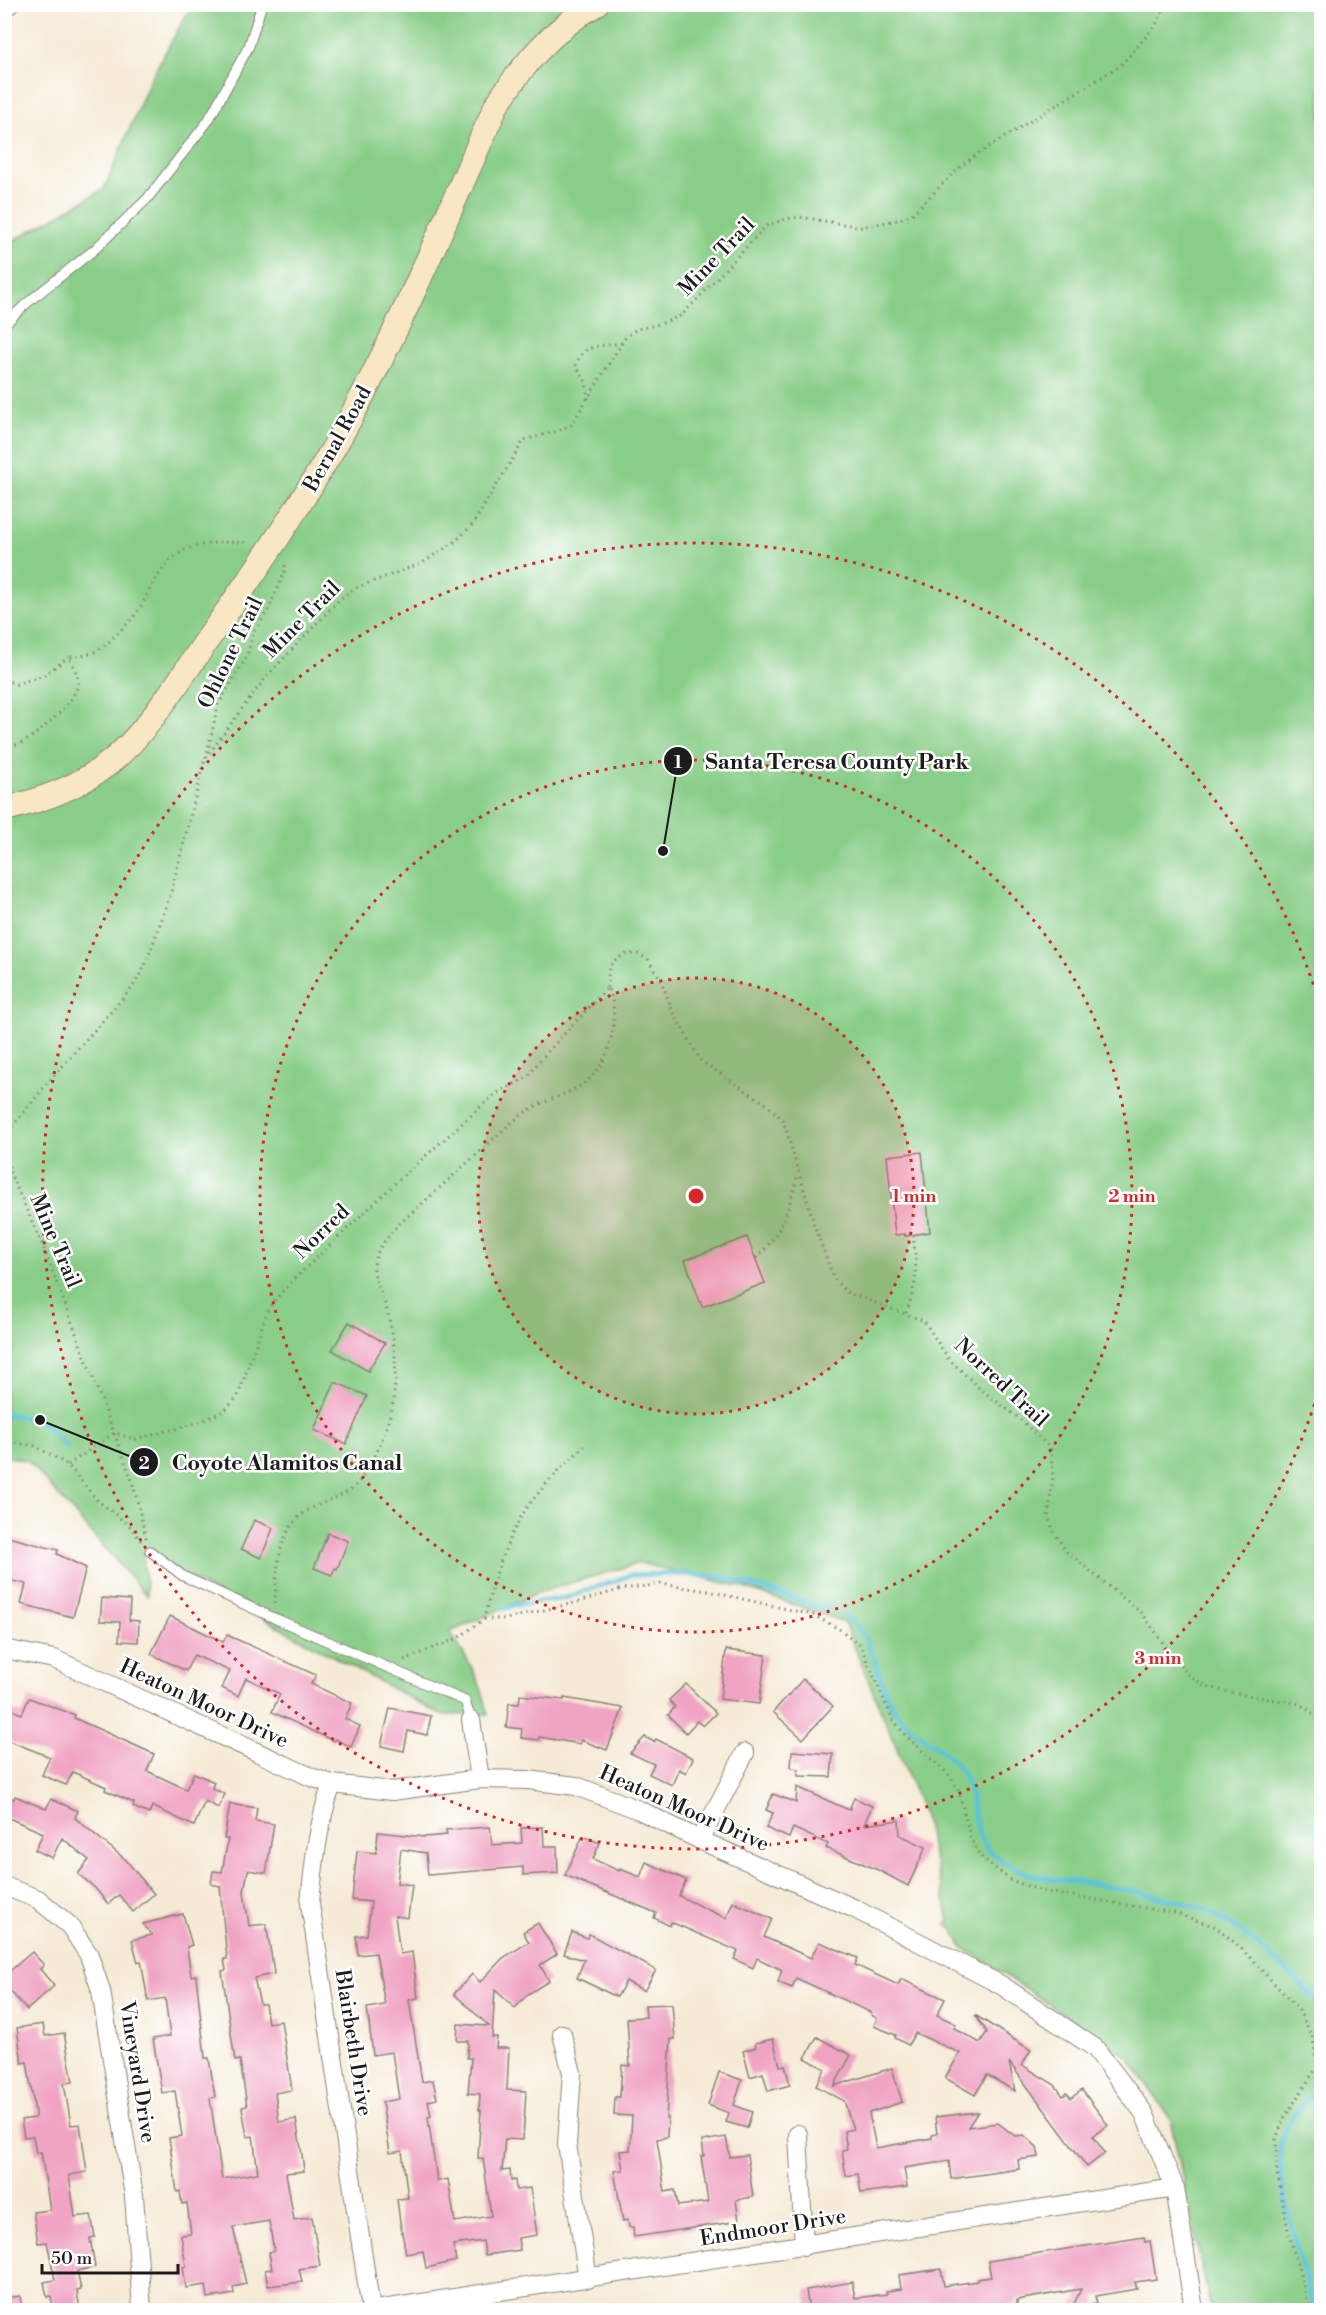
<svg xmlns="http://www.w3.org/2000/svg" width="1326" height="2315" font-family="'Libre Bodoni',serif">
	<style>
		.green { fill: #89ce88; stroke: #527552; stroke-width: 1.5 }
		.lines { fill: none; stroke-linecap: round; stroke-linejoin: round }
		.stream { stroke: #5cc3d9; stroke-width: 5 }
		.building { fill: #f0a3c3 }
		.lane-casing { stroke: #888378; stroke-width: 11 }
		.street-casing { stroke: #888378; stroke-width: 20 }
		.secondary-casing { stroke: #888378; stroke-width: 26 }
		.path { stroke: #888378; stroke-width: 3; stroke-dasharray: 1.5 4.5; stroke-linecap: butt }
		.lane { stroke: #fff; stroke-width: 9 }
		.street { stroke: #fff; stroke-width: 18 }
		.secondary { stroke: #f9e7c3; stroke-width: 24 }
		.ring { fill: none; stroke: #d62828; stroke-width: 3; stroke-dasharray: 3 6 }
		.labels { text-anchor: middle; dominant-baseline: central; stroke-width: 5; stroke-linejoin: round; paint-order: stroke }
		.street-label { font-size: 21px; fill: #1c1c1c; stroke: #fff }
		.centre { fill: #d62828; stroke: #fff; stroke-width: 3 }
		.ring-label { font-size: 18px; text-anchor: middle; font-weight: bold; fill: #d62828; stroke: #fff; stroke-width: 5; stroke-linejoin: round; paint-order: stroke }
		.leader { fill: none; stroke: #1c1c1c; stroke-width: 2 }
		.callout-dot { fill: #1c1c1c; stroke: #fff; stroke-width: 2 }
		.mark-label { font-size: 18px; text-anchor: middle; font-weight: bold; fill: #fff }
		.callout-label { font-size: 22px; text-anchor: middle; font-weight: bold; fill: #1c1c1c; stroke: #fff; stroke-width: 5; stroke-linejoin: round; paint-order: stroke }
	</style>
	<rect width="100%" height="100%" fill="#fff"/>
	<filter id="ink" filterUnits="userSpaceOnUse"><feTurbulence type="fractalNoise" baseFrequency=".0167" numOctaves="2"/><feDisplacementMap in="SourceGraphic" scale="12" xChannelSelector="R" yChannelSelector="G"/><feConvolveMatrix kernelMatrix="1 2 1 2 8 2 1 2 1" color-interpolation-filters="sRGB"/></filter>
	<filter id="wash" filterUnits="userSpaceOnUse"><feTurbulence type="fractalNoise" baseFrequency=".008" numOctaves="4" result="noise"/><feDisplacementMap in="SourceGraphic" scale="24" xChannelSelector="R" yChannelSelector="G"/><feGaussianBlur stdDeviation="1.35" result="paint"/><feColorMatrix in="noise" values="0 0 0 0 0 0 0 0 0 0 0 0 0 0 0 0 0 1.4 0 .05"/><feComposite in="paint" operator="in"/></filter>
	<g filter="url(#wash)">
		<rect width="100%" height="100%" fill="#f5ead5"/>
		<path class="green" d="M192,5h1129v2305h-110l-41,-192 -43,-62 -166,-110 -8,-18 -7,-4 3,-4 -26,-108 -79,-190 -102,-35 -103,-24 -102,30 -87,39c17,27 32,49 38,82l-47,1 -298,-162 4,43 -119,-135 -23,-5 -1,-1210 100,-57 48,-113z"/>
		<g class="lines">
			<g class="stream">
				<path d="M4,1413l36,7 27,27"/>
				<path d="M502,1609l16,-4 47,-7 66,-23 54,-1 43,4 99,31"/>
				<path d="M843,1615c32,16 33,69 53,97 19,27 54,35 69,66 12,25 4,54 27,75 31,28 67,26 106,32 35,6 73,12 106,25 33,12 96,70 118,98"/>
				<path d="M1315,2310c-11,-34 -43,-140 -33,-172 7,-21 27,-40 40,-58"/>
			</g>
		</g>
		<g id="blocks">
			<g class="building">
				<path d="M922,1152l8,80 -25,4v-2l-10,1 -8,-79z"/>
				<path d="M747,1237l18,46 -63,24 -17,-47z"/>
				<path d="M349,1322l36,21 -17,28 -36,-21z"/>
				<path d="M335,1382l32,14 -21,48 -32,-14z"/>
				<path d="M254,1520l19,8 -12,30 -20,-9z"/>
				<path d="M328,1533l20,8 -11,28 -2,-1 -3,7 -18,-7z"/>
				<path d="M4,1536l54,14 -1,4 29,14 -13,49 -52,-13 5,-20 -22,-5z"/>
				<path d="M102,1598l28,2 -1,20 10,1 -1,21 -19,-1 1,-19 -20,-1z"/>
				<path d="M170,1616l53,26 4,-7 89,40 -5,9 41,19 -7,16 15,7 -9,21 -16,-8 -1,2 -62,-29 8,-18 -34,-16 -8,18 -16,-8 8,-17 -36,-16 -8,16 -35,-17z"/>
				<path d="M726,1650l40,5 -7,49 -39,-5z"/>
				<path d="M803,1679l30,27 -30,33 -30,-27z"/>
				<path d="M686,1684l30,29 -13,13 -6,-5 -11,12 -18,-18 7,-8 -6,-7z"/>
				<path d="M520,1695l44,5v-2l59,10 -16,42 -26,-10 -1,4 -41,-7v3l-18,-2 1,-9 -16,-2 3,-24 10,1z"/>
				<path d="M29,1698l46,17 -1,3 80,36 -7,17 39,18 8,-16 20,9 -2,6 13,6 -7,14 -13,-7 -11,25 -42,-20 -3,8 -16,-7 1,-4 -29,-13 1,-3 -33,-15 -7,13 -24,-10 8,-18 -46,-18v-32l18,7z"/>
				<path d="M390,1708l41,8 -4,19 -19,-4 -4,20 -23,-5z"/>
				<path d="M645,1737l9,5 2,-3 37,19 -7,15 -7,-4 -7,16 -23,-11 5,-10 -24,-11z"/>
				<path d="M792,1751l41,3 -2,23 -33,-1v-7l-7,-1z"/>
				<path d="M797,1787l52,23 5,-12 18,8 -8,19 35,-5 1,15 26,12 -18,39 -30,-16 -52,-22 2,-4 -35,-16 -4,10 -23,-10 7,-15 -7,-3 7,-16 23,9z"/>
				<path d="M4,1796l10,3 1,-3 31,13 5,-10 27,12 -3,7 51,42 28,34 -21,18 -14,-17 -11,9 -13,-16 -17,-14 11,-14 -27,-22 -10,20 -17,-8 8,-17 -39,-17z"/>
				<path d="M230,1804l27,4 -2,13 19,3 -8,49 -18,-3 -4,22 5,34 17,-2 5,29 3,21 -20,4 6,26h5l3,19 13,-2 11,69 -17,3 4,29 17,-3 6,36 2,16 -18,2 8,47 18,-3 8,49 -21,3 3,13 -34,4 -3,-16 7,-1 -3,-17 5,-1 -5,-30 -36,6 13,57 -13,3 1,7 -26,4 -2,-13 -20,3 -3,-21 3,-1 -5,-31 10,-1 -4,-31 -5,1 -2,-13 -3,1 -8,-54 13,-2 -7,-45 -13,2 -9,-54 17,-3 -5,-38 -17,3 -7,-40 -3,1 -6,-22 20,-5 -9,-11 40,-10 9,31 -5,2 4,29 5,-1 9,83h4l6,39 -5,1 12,81 36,-6 -5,-37 -6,1 -5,-30 5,-1 -7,-46 -5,1 -13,-90 4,-1 -2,-11h3l-7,-73 -9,-2 2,-13 9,1 6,-33h-4z"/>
				<path d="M490,1827l2,18 30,-2 -1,-15 22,-1 1,19h13l1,27 -35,2v-8l-95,8 -2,-22 -25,-4 -4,34 15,2 -4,33 -13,-2 5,38 12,-2 6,46 -9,2 13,82 11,-2 4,19 -9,2 3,15 -3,1 9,64 11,-2 7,43 36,-6 -8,-58h-5l3,-48h-2l1,-16 -12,-1 3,-35h-4l1,-17h-11l1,-17 31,2 -35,-32 18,-20 8,8 23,-24 26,-16 -6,-10 15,-9 19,31 -17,11 9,16 -21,13 -13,14 -20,-18 -3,47h5l-1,11h13l-2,42 19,1 -3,49 -18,-1 -3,32 8,-1 1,11 4,-1 1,10 14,-2 7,47 -19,3 2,12 -27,4 -8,1 -2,-14 -30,4 3,16 -30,7 -3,-17 -17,3 -6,-32 -3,-23 11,-1 -6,-47 -12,2 -8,-51 17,-3 -7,-47 -19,3 -6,-47 18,-3 -9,-52 -18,2 -2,-19 11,-1 4,-33 -19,-2 5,-49 19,2 2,-21 47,5 22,-2 -1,-5z"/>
				<path d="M583,1836l17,7 -7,16 26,12 1,-2 20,8 6,-15 40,18 -7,16 25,12 22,10 7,-16 39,17 -8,18 47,21 8,-16 39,16 -3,7 43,20 3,-6 44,20 -8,16 19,9 -2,4 26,15 7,-11 -12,-17 35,22 21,13 -9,15 33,20 8,11 4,-3 4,5 11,-8 26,35 -15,11 12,17 -18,14 -78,-105 6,29 -28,-16 -12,20 -30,-17 15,-25 -45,-20 -7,12 -13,-7 1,-3 -22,-9 3,-8 -6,-3 1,-2 -76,-35 -4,10 -14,-6 4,-12 -25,-12 -4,10 -19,-9 4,-8 -67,-29 -1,4 -16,-8 2,-5 -91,-38z"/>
				<path d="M572,1932l15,6 2,-4 67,36 -12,21 -18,-10 -9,16 -40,-19 7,-18 -20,-6z"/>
				<path d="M32,1952l12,13 -4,4 14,17 -27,24 -23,-26v-8z"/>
				<path d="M672,2004l3,35h-4l-5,79h2l-1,19 -10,2 8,53 10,-2 3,16 30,-4 -7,-46h3l-2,-15 24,-4 4,20 17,-2 6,42 -17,3 3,21 -105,16 -1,-10h-4l-1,-7 -5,1 -9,-50 9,-1 -3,-19 10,-1 2,-34 -18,-1 1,-18h5l2,-32 8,1 -3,-48 19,-1 -1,-12z"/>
				<path d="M43,2024l2,12 19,-3 9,49 -9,1 7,42 9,-1 7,48 -18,3 6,42 16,-2 4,22 -5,1 5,29 -18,4 4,19 -4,1 3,19h-27l-2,-14 -4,1 -3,-15 11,-2 -8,-38 -9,1 -5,-31 17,-2 -9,-58 -5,1 -3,-17 -9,1 -3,-17 14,-2v-6l-8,-50 -5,1 -5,-35z"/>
				<path d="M817,2037l34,18 -17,31 58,-18 10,34 -33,11 7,35 56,-10v-3l5,-1 -2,-17 43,-5 -10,15 30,-4 17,13 9,-1 13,12 2,10 -21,3 1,9 -68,10 -2,-18 -45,7 3,19 -46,6 -3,-19 -12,2 -4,-26 5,-1 -3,-18 9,-2 -9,-28 -28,-15 9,-17 -20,-11z"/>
				<path d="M773,2039l7,27 5,-1 5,20 -22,6 -5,-18 -13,4 -7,-26 13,-4 -1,-4z"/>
				<path d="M719,2072l23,8 -8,25 18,7 -5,16 -21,-6 3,-9 -21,-8z"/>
				<path d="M1144,2237l1,5 5,-1 6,38 -21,3 2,7 -42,7 2,8 -25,4 9,-19 -64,11v4l-34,6 -1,-5 -32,5h-141l-3,-20 46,-8 3,16 32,-4 -1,-3 15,-2 -2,-14 42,-6 3,17 33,-5v-2l14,-2 -3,-16z"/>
				<path d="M20,2296l2,14h-18v-12z"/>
			</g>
		</g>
	</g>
	<g filter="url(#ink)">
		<use href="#blocks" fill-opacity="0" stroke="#888378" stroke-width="1.5"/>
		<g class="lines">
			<defs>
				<g id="lane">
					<path d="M4,14l8,-6"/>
					<path d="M4,325l23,-22 68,-54 52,-50 61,-78 41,-75 13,-42"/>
					<path d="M150,1551l33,25 91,42 191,83 6,19"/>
				</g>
				<g id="street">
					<path d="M4,1649l50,10 257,118 21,7 60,7 88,-12 48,1 48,6 63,24 61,30 153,68 148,77 94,63 49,65 31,75 19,122"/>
					<path d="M471,1720l9,59"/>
					<path d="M332,1784c-14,39 -18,78 -22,119l61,407"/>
					<path d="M700,1840l45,-87"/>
					<path d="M4,1886l34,13 32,27 19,29 12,36 33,205 8,114"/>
					<path d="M562,2034l10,39 -5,71 21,135"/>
					<path d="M798,2134l6,112"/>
					<path d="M376,2310l799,-122"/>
				</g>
				<path id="secondary" d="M4,809c37,-8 74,-22 104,-45 39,-30 73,-87 102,-128 50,-71 98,-141 140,-217 55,-101 99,-208 146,-313 28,-43 55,-75 100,-102"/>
			</defs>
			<use href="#lane" class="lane-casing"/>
			<use href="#street" class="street-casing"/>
			<use href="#secondary" class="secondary-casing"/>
			<g class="path">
				<path d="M588,399l-2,-17 -10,-17c7,-23 26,-18 46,-22"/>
				<path d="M4,680l12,4 28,-9 25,-18"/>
				<path d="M4,749c8,-3 16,-5 23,-9 15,-10 48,-38 51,-56 1,-9 -6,-19 -9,-27 28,-1 35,-10 54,-29 5,-5 11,-10 15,-17 13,-22 23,-49 47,-61 18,-8 44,-9 64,-7"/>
				<path d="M206,758l12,-53 29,-49 6,-24 15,-21 18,-43 -2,-4"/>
				<path d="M607,988l2,-21 6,-7 11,-6h12l10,5 13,21 12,32 28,49 65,43 17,16 33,110 18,49 12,13 78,29 24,37 32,31 39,29 32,31 2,27 -5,41 6,15 13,20 76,62 24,35 22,26 15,10 18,6 77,13 23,15"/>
				<path d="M756,1258c26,-24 33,-50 42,-84"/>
				<path d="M906,1313c12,-32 11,-45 7,-78"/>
				<path d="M4,1441l31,5 33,19 29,35 34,27 10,14"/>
				<path d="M68,1465l46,-32 22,6 61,-16 27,-12 14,-15 29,-84 6,-10 19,-21 111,-105 92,-82 33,-17 12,-17 67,-72"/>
				<path d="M146,1538l-14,-58 -90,-236 -32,-71 -4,-26 2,-11 4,-9 38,-47 82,-92 13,-22 25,-70 35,-137 42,-57 20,-26 72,-76 14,-11 69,-26 34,-22 17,-17 51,-84 33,-9 14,-6 54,-87 11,-9 24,-5 22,-9 84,-89 20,-7 14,-2 61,10 37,-7 14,-6 48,-47 19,-14 142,-88 35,-40 10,-21"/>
				<path d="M275,1603c2,-28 1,-59 20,-82 14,-16 35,-19 52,-29 24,-14 44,-70 47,-97 3,-26 1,-55 -6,-81 -3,-15 -15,-33 -14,-48 1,-15 11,-25 19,-36 28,-26 57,-51 85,-77 15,-13 29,-28 45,-39 21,-16 53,-19 71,-40 18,-19 27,-64 13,-86"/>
				<path d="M484,1619h22l72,-17 44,-13 39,-5 47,7 105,24 28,15 19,15 33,75 13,16 43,39 9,14 13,50 9,17 30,24 32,11 133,22 41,14 25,21 57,61 15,29 4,29 -33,51 -8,21 1,33 11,58 22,80"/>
				<path d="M404,1660l54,-22 26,-19c9,-39 25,-92 52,-123 14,-18 32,-34 48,-50"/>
			</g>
			<use href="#lane" class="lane"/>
			<use href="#street" class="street"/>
			<use href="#secondary" class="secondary"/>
		</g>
	</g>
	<circle cx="696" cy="1196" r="218" fill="#d62828" fill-opacity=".12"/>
	<g class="ring">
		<circle cx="696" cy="1196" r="218"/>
		<circle cx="696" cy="1196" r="436"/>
		<path d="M1320 1387A653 653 0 1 1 1320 1005"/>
	</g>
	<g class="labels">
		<g class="street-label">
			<text transform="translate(717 257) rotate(-46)">Mine Trail</text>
			<text transform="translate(338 439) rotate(-61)">Bernal Road</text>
			<text transform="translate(302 620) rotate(-45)">Mine Trail</text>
			<text transform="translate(231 653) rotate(-64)">Ohlone Trail</text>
			<text transform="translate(322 1232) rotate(-44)">Norred</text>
			<text transform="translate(55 1241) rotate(67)">Mine Trail</text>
			<text transform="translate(1001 1383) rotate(43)">Norred Trail</text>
			<text transform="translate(204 1704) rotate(25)">Heaton Moor Drive</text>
			<text transform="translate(684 1809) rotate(24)">Heaton Moor Drive</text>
			<text transform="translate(353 2043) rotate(81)">Blairbeth Drive</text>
			<text transform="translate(137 2072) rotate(81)">Vineyard Drive</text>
			<text transform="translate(773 2228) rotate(-9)">Endmoor Drive</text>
		</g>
	</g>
	<circle cx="696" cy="1196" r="9" class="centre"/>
	<g class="ring-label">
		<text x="914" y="1202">1 min</text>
		<text x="1132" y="1202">2 min</text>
		<text x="1158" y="1664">3 min</text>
	</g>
	<path class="leader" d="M663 851L678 761M40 1420L144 1462"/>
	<g class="callout-dot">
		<circle cx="663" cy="851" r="6"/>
		<circle cx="40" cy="1420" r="6"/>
		<circle cx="678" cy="761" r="15"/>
		<circle cx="144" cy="1462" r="15"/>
	</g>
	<g class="mark-label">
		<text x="678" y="768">1</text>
		<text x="144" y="1469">2</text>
	</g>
	<g class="callout-label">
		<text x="837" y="769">Santa Teresa County Park</text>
		<text x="287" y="1470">Coyote Alamitos Canal</text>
	</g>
	<rect width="1326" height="2315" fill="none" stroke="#fff" stroke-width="24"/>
	<path d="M42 2264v9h136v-9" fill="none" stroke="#1c1c1c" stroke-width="3"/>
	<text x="51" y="2264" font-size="18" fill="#1c1c1c" stroke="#ffffff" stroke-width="4.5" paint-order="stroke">50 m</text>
</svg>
